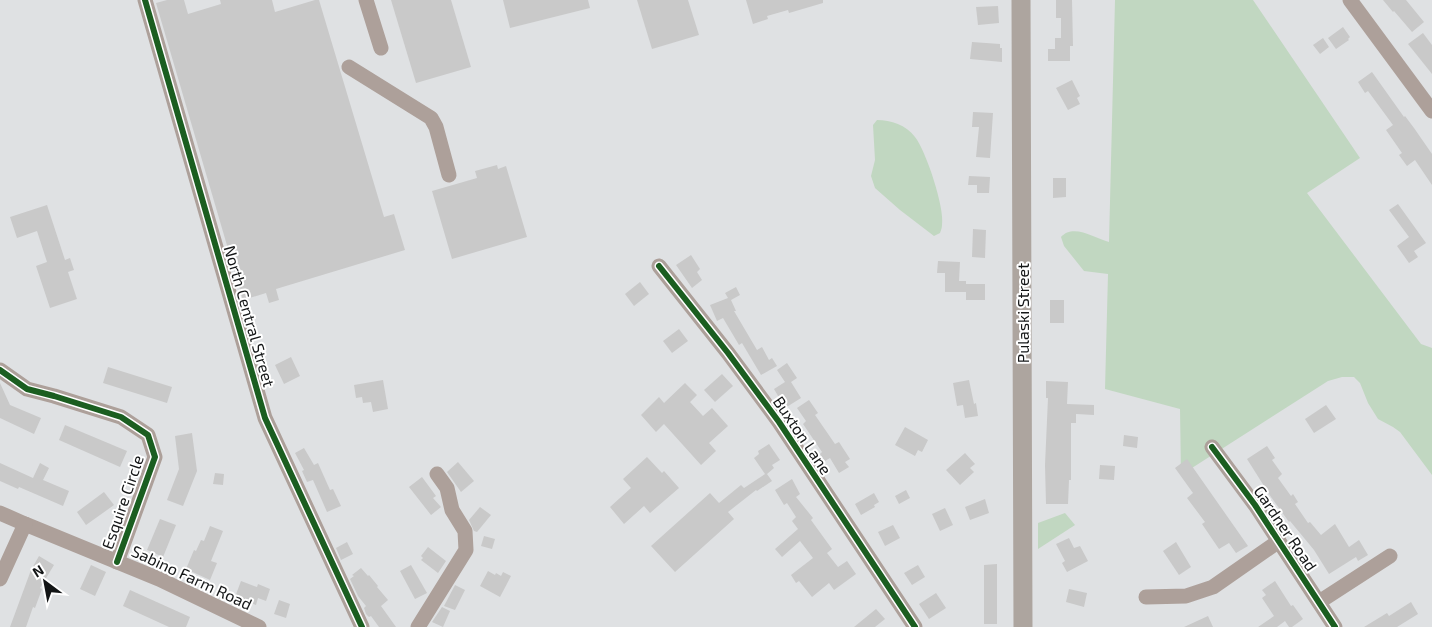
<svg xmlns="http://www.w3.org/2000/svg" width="1432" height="627" font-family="'Exo 2',sans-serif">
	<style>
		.green { fill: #c1d7c1 }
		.building { fill: #c9c9c9 }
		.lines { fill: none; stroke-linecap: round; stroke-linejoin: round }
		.minor { stroke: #ada09a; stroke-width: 15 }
		.major { stroke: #ada59f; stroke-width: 19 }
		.cycleway-casing { stroke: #fff; stroke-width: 9 }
		.cycleway { stroke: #1b5e20; stroke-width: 6 }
		.labels { text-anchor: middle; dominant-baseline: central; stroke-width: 4; stroke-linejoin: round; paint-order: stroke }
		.street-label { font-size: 16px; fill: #131516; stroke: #fff }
	</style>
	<rect width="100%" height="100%" fill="#dfe1e3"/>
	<g class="green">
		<path d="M1115,0h138l107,158 -53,35 114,151 11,4v127l-32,-43 -7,-5 -15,-8 -10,-16 -8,-20 -6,-6h-12l-14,4 -147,94 -1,-66 -75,-20 3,-115 -24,-3 -20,-25 -3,-9c12,-14 34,1 48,5z"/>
		<path d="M877,120c14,0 29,5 38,17 11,14 30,71 27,88 0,3 -1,5 -2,8l-6,3 -34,-26 -25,-22 -4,-12 4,-16 -2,-35z"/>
		<path d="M1065,513l10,12 -37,24v-26z"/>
	</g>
	<g class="building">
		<path d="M167,0h17l4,14 33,-10 -1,-4h52l3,12 40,-12h4l65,217 10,-3 11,36 -129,39 3,11 -10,3 -3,-10 -23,7 -87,-297z"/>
		<path d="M391,0h60l20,67 -55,16z"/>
		<path d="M503,0h85l2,8 -80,20z"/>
		<path d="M637,0h51l11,35 -47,14z"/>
		<path d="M746,0h77v3l-34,10 -1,-3 -21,6 1,3 -15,5z"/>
		<path d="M1056,0h16l1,46h-3v15h-22v-12h7v-11h6v-20h-5z"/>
		<path d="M1383,0h23l18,22 -12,10 -18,-21 -1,1z"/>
		<path d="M998,6l1,17 -21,2 -2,-18z"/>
		<path d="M1343,27l7,10 -2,2 1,1 -13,9 -8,-11z"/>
		<path d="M1423,33l9,12v29l-24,-30z"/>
		<path d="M1323,38l6,9 -9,7 -7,-9z"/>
		<path d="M972,42l28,2v4h2v14l-32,-3z"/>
		<path d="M1372,72l32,45 1,-1 9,12 18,26v31l-17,-25 -8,6 -8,-11 3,-2 -16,-23 7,-5 -25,-34 -3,2 -7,-11z"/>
		<path d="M1072,80l8,16 -3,2 3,6 -12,6 -12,-22z"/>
		<path d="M973,112l20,1 -3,45 -14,-1 3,-30h-7z"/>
		<path d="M497,165l1,4 8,-3 21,71 -75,22 -20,-68 45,-13 -2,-7z"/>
		<path d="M969,176l21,1 -1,16h-12v-8h-9z"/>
		<path d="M1053,178h13v19l-13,1z"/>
		<path d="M1398,204l28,39 -12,8 4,6 -9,6 -12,-17 12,-9 -20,-27z"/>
		<path d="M47,205l18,55 5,-2 4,12 -6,2 9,27 -27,9 -14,-42 11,-4 -10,-31 -20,7 -7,-21z"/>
		<path d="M973,229l13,1 -1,28 -13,-1z"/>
		<path d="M691,255l9,14 -3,3 5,8 -10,8 -16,-23z"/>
		<path d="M938,261l22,1 -1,19h7v11h-21v-19h-8z"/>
		<path d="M640,282l9,12 -15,12 -9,-12z"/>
		<rect x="966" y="284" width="19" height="16"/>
		<path d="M736,287l4,8 -9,5 5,11h-2l23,39 5,-3 7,13 3,-2 5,8 -16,9 -19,-32 -3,2 -16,-27 -6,3 -7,-16 18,-7 -3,-5z"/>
		<rect x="1050" y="300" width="14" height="23"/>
		<path d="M679,329l9,12 -16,12 -9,-12z"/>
		<path d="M291,357l9,19 -16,8 -9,-19z"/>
		<path d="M787,363l10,15 -6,4 10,16 -16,10 -11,-19 11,-7 -8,-12z"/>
		<path d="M108,367l64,20 -5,16 -64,-20z"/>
		<path d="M722,374l11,12 -18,16 -11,-12z"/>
		<path d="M383,380l5,29 -15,3 -2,-10 -8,1 -1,-6 -6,1 -2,-13z"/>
		<path d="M969,380l5,24 2,-1 2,13 -13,2 -2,-13 -6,1 -4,-23z"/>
		<path d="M1046,381l22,1 -1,22 27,1v10l-18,-1v9h-5v57h-2l-1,24h-22l-1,-39 3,-67h-2z"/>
		<path d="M0,383l10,22 31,13 -7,16 -34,-16z"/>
		<path d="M685,383l12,12 -7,7 13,14 9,-8 16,18 -19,17 7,8 -15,14 -37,-41 -8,8 -15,-17 18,-18 5,6z"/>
		<path d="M809,400l9,13 -3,2 20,29 4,-2 11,17 -5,3 4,5 -10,6 -9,-15 -5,3 -5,-7 2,-2 -19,-28 3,-3 -9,-13z"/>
		<path d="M1326,405l10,14 -22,14 -9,-14z"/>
		<path d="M65,425l62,26 -7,16 -61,-27z"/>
		<path d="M905,427l23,13 -6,12 -4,-2 -3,6 -20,-11z"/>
		<path d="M192,433l5,38 -14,35 -16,-6 12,-31 -4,-33z"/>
		<path d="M1124,435l14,2 -1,11 -14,-2z"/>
		<path d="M769,444l11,16 -8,5 2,3 -7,6 5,7 -15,10 -1,-1 -28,22 6,7 -59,53 -24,-26 59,-53 9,10 22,-18 3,3 21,-14 -11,-16 5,-4 -1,-3z"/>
		<path d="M1267,446l8,12 -3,2 10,14 -4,4 13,18 2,-2 5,8 -3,2 13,19 2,-1 11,13 14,-11 14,23 10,-7 9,15 -10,6 -2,-4 -27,17 -15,-24 -24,-29 -1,1 -18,-25 -24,-38z"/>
		<path d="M304,448l10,17 4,-2 12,27 3,-1 8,17 -14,6 -14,-32 -6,2 -5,-11 2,-1 -9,-17z"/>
		<path d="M965,453l10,11 -5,4 4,4 -14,13 -14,-15z"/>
		<path d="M647,457l15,16 2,-2 15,17 -29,25 -6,-7 -20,18 -14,-17 21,-19 -8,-9z"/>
		<path d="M1187,459l61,87 -12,7 -7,-10 -10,6 -17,-25 3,-2 -18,-24 6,-5 -18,-25z"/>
		<path d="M458,462l16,19 -13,11 -14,-20z"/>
		<path d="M0,463l33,15 7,-15 9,5 -6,12 26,11 -6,15 -44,-19 -1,2 -18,-8z"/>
		<path d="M1100,465l15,1 -1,14 -15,-1z"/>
		<path d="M215,473l9,1 -1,11 -10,-1z"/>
		<path d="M422,477l14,19 -3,2 8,9 -10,8 -22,-28z"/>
		<path d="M792,479l8,15 -4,3 17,21 -2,2 21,29 -5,4 11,14 9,-6 9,13 -22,16 -5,-7 -17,14 -13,-16 -3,2 -5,-8 22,-17 -13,-17 -18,16 -7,-8 23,-20 -6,-8 4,-4 -9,-14 -3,2 -9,-15z"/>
		<path d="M906,490l4,8 -11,6 -4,-8z"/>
		<path d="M104,492l10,13 -28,20 -9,-13z"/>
		<path d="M874,493l5,9 -5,3 1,2 -14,8 -6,-11z"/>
		<path d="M985,499l4,14 -19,7 -5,-13z"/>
		<path d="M480,507l11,8 -14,17 -3,-1 -5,-11z"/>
		<path d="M945,508l8,17 -13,6 -8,-17z"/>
		<path d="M160,519l16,6 -13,32 -16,-7z"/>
		<path d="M893,525l7,13 -15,8 -7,-14z"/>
		<path d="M210,526l13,5 -12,30 6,2 -7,17 -24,-11 8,-19 2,1 5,-11 3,1z"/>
		<path d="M484,536l11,3 -3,10 -11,-3z"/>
		<path d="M1069,538l5,10 6,-2 8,15 -21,11 -5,-9 3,-2 -9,-17z"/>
		<path d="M347,542l6,12 -12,6 -5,-12z"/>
		<path d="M1176,542l15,25 -12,8 -16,-24z"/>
		<path d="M428,547l18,14 -8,12 -17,-13 2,-2 -2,-2z"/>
		<path d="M39,556l15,9 -14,23 2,1 -7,19 -2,-1 -7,20h-16l21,-57z"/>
		<path d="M997,564v60h-13v-59z"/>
		<path d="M91,565l15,7 -11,24 -15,-7z"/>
		<path d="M411,565l16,28 -12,6 -15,-28z"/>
		<path d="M918,565l7,12 -13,8 -8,-12z"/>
		<path d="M361,568l7,8 1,-1 9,11 -1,1 11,13 -7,6 15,21h-17l-8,-11 -2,1 -3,-3 -2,-6 2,-2 -8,-10 -8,-17 4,-3 -2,-1z"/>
		<path d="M488,571l7,4 1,-2 5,3 2,-4 8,4 -11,21 -20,-11z"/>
		<path d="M241,581l16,6 1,-3 12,5 -4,12 -8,-3 -2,7 -21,-8z"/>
		<path d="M1275,581l16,25 2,-1 10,14 -11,8h-3l-4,-6 -8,6h-19l16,-11 -12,-18 4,-3 -4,-5z"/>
		<path d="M455,585l10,5 -10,20 -11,-4z"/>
		<path d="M1069,589l18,4 -3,14 -18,-5z"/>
		<path d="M130,590l60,27 -4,10h-17l-46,-21z"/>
		<path d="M936,593l10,15 -17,11 -10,-15z"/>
		<path d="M279,600l11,4 -4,14 -12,-4z"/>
		<path d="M1411,602l7,12 -21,13h-33l23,-14 2,3z"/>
		<path d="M442,607l8,4 -7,16 -11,-5z"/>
		<path d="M876,609l9,10 -10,8h-21z"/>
		<path d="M1208,616l5,11h-29z"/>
	</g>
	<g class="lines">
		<g class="minor">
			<path d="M145,0l120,418 97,209"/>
			<path d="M366,0l15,48"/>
			<path d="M1350,0l82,111"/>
			<path d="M349,67l82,51 5,9 13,48"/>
			<path d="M659,266l69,87 51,69 136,205"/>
			<path d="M0,370l27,19 27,7 67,21 27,18 7,22 -38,105"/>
			<path d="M1212,447l43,58 80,122"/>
			<path d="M0,513l25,11 134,55 100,48"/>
			<path d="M0,579l25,-55"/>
			<path d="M1146,597l40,-1 27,-9 66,-46"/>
			<path d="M1319,602l71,-46"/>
			<path d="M418,627l48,-77 -1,-19 -13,-21 -5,-22 -10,-14"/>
		</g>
		<path class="major" d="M1021,0l2,627"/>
		<defs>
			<g id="cycleway">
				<path d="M145,0l120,418 97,209"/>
				<path d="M659,266l69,87 51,69 136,205"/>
				<path d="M0,370l27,19 27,7 67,21 27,18 7,22 -38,105"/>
				<path d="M1212,447l43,58 80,122"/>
			</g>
		</defs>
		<use href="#cycleway" class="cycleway-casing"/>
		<use href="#cycleway" class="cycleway"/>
	</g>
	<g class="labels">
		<g class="street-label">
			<text transform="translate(1022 313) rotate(-90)">Pulaski Street</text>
			<text transform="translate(250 316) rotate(74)">North Central Street</text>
			<text transform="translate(803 435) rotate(56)">Buxton Lane</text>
			<text transform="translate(122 502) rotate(-71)">Esquire Circle</text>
			<text transform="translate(1286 528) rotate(56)">Gardner Road</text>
			<text transform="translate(192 577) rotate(25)">Sabino Farm Road</text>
		</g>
	</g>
	<g transform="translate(45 582) rotate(328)" stroke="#ffffff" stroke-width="4" paint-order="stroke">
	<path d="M0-4L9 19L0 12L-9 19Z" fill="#131516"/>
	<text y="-8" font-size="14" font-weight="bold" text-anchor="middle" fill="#131516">N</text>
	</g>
</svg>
